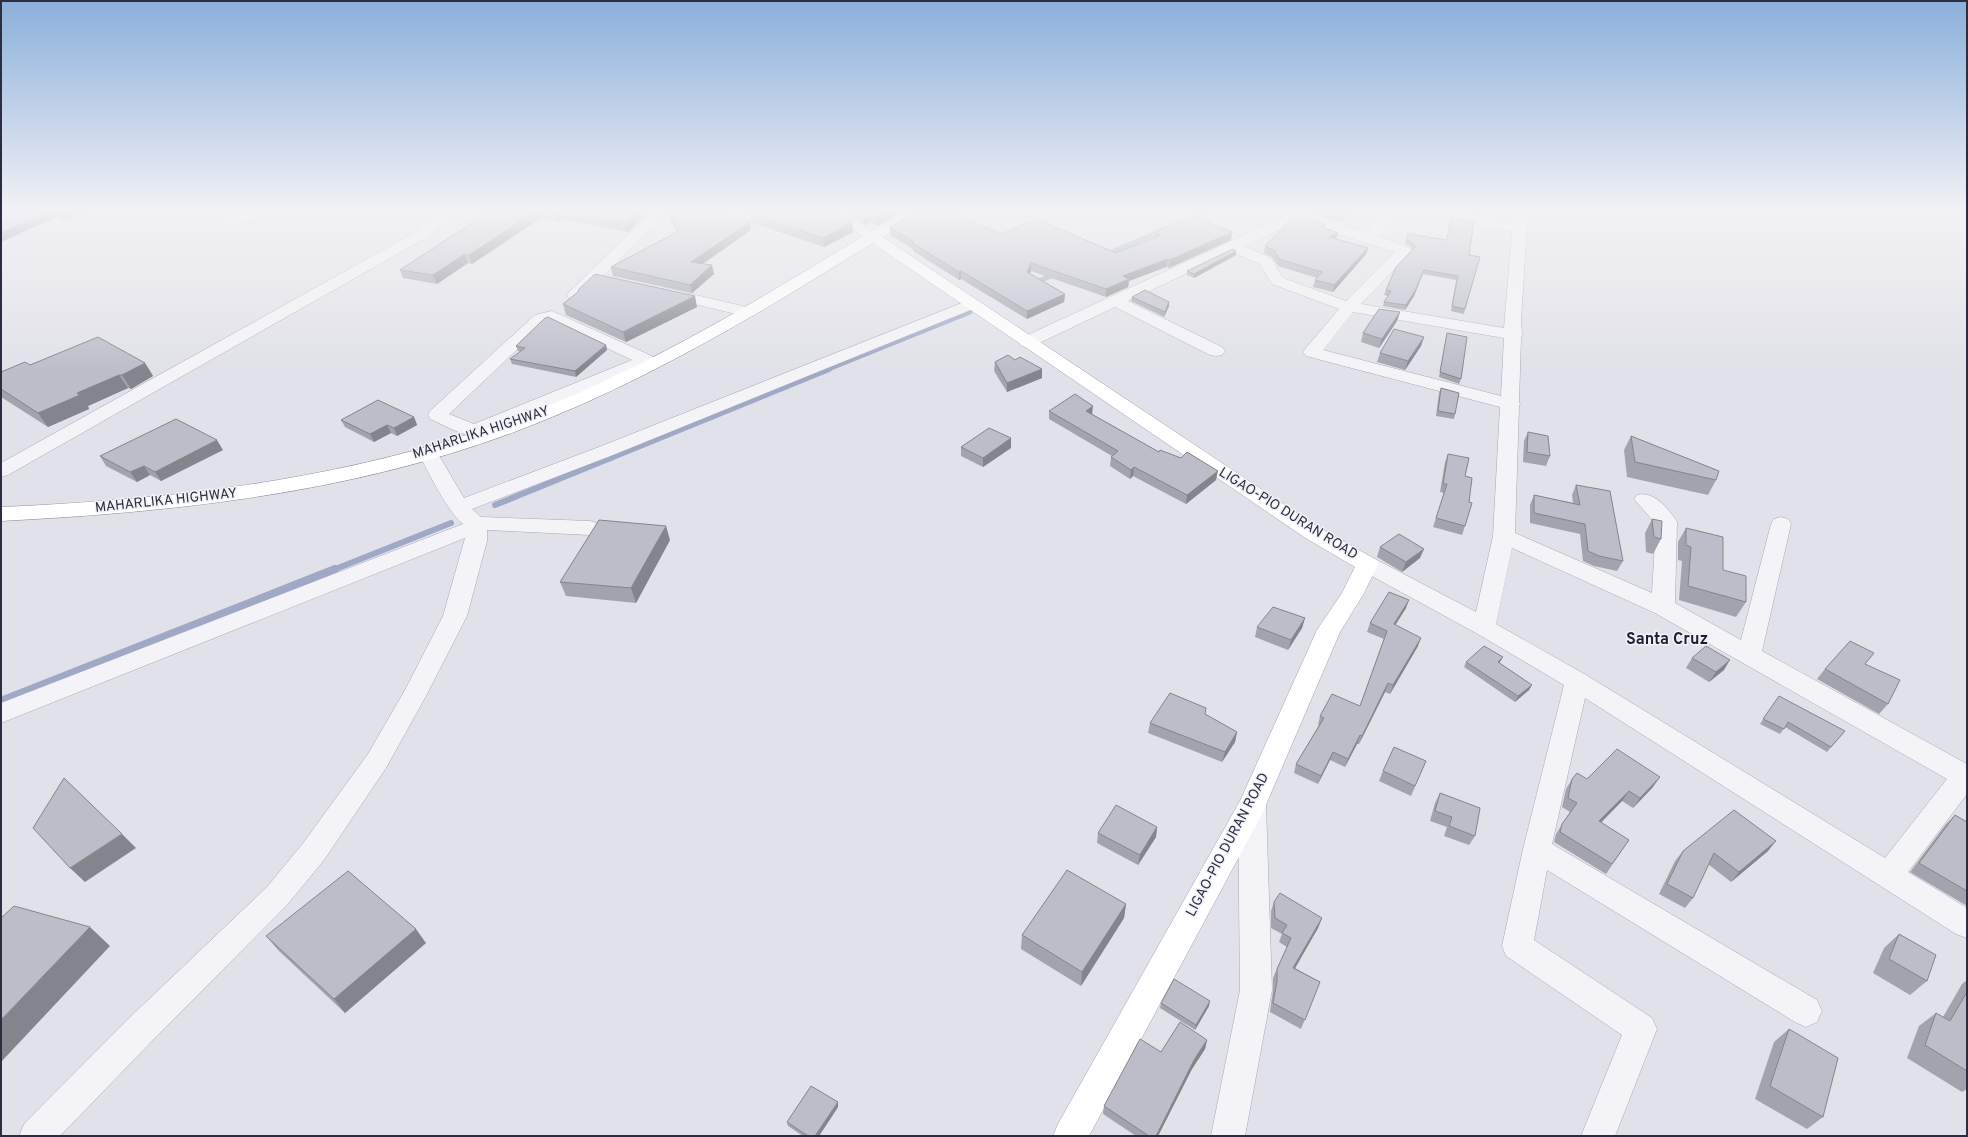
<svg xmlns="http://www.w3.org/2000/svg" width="1968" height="1137" font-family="Overpass,sans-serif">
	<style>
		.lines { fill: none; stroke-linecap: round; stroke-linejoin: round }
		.stream-far2 { stroke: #9fa8c7; stroke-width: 5 }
		.stream-far1 { stroke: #9fa8c7; stroke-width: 6 }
		.stream { stroke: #9fa8c7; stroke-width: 8 }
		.minor-casing { stroke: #a7a8b3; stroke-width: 1 }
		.major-casing { stroke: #a1a4b4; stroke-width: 1 }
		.highway-casing { stroke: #8a8d9f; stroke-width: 1 }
		.minor { fill: #f4f4f8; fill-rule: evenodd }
		.major { fill: #fff; fill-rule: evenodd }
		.highway { fill: #fff; fill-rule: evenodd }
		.wall { fill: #a2a3ad }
		.shaded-wall { fill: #84848d }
		.building { fill: #bcbdc9; stroke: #84848d }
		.labels { text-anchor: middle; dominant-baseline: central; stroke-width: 3; stroke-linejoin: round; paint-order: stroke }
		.street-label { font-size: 14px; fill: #2b2d40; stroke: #f1f2f7 }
		.quarter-label { font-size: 16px; font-weight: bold; fill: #1d1e31; stroke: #f1f2f7 }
	</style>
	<rect width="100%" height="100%" fill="#e1e2e9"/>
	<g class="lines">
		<g class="stream-far2">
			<path d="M1188,220l20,-9"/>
			<path d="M1105,255l58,-25"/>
			<path d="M1034,283l22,-9"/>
			<path d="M826,370l144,-58"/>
		</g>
		<g class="stream-far1">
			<path d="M495,505l334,-136"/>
			<path d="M333,570l118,-47"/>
		</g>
		<path class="stream" d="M1,701l334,-132"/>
		<defs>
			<g id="minor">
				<path d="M256,211h29l-2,3 -53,11 -5,-1 -2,-3 2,-3z"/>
				<path d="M447,211h17l-42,29 -414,235 -7,2v-14l411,-229z"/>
				<path d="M653,211h15l-87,87 -6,2 -6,-2 -2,-3 2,-3z"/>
				<path d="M825,211h17l38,26 -2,3h-10z"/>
				<path d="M1385,211h15l-22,25 32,12 2,3 -51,53 143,24 8,-96 -88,-17 -7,-4h32l64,13 1,-13h14l-7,109 1,15 -1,2 -2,65 1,2 -1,2 -4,127 137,60 4,-69 -22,-25 3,-4c16,-5 32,14 40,27l-2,81 66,37 30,-116 3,-5 7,-2 7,2 3,5 -29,127 205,113v30l-59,78 59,36v30l-11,-4 -371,-236 -33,146 265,156 5,11 -5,11 -11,5 -11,-5 -248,-152 -13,70 118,78 5,11 -42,107h-34l41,-101 -116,-79 -4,-10 21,-97 41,-164 -88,-52 -117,-64 -3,-5 3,-5 8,-2 8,2 101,53 17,-76 7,-129 -194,-51 -3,-4 3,-4 33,-39 -67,-25 -12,-20 -28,-12 -104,49 94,46 3,4 -3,4 -6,1 -6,-1 -95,-48 -82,39 -6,1 -6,-1 -2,-4 2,-4 271,-125h10l64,19zM1298,221l97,31 -49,49 -63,-23 -12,-20 -27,-12zM1353,312l151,26 -3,58 -178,-46zM1512,548l143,65 292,166 -62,79 -299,-183 -90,-51z"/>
				<path d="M666,288l89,21 2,3 -2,3 -6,2 -89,-21 -2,-3 2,-3z"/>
				<path d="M972,299l6,2 2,3 -2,3 -365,148 -141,54 9,8 109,4 7,2 4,5 -4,5 -7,2 -103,-5v11l-20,75 -40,78 -41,74 -62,92 -37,45 -137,138 -90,93h-41l5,-12 102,-103 141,-134 37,-45 64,-88 37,-64 38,-74 22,-78 -464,185v-20l462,-179c-17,-14 -33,-50 -45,-71l3,-4 7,-2 7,2 29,49 135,-51z"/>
				<path d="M552,311l100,45 3,4 -3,4 -171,71c-16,4 -36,-10 -51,-16l-2,-4 2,-4 105,-96zM550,321l82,39 -158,64 -25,-10 97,-92z"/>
				<path d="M1252,795l10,3 4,8 6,184 -27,146h-34l29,-146 -2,-184 4,-8z"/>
			</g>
			<path id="major" d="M873,233l5,1 440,293 57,32 3,5 -15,31 -23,37 -78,182 -173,322h-36l5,-12 182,-323 77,-171 25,-37 13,-26 -51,-30 -436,-297 -2,-3 2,-3z"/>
			<path id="highway" d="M905,211h18c-11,12 -29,19 -42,27 -31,19 -62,38 -93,57 -87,52 -176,100 -271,136 -165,62 -341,81 -516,90v-14c188,-8 375,-31 551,-103 124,-51 238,-124 353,-193z"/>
		</defs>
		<use href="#minor" class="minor-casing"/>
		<use href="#major" class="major-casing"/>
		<use href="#highway" class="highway-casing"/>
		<use href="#minor" class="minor"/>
		<use href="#major" class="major"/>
		<use href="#highway" class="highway"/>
	</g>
	<g class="wall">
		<path d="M11,211h75l1,1 -24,8 -6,-3z"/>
		<path d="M490,211h159l-21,21 -65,-13 -4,3 -18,-4 -69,46 -4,-1 -31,21 -34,-6 -3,-8z"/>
		<path d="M666,211h45l39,11 1,8 -48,34 9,1 2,9 -22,19 -79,-17 -2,-9 66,-35 -10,-18z"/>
		<path d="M746,211h90l16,11 1,10 -29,15 -72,-24 -1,-8z"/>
		<path d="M845,211h56l-24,15 -7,-4 -5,3z"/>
		<path d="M1304,211h44l-1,6 -8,5z"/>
		<path d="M1459,211h16l-1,4z"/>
		<path d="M914,213l88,21 114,19 39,-16v-5h77l-1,8 -62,28 -3,-1 -37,14 -1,6 -22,10 -75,-26 -1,2 35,21 -1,8 -37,17 -66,-40 -2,1 -46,-29v-2l-23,-14v-8z"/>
		<path d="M1451,217l18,38 -4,54 -1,5 -13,-3 5,-31 -33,-6 -9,22 -9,14 -22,-4 1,-4 4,-6 -4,-1 2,-5 26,-41 -1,-2 -6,-3 3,-10 39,6z"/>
		<path d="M1326,224l-1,4 11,11 32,9 -2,6 -33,38 -20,-5 2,-7 2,-2 -39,-12 -6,-9 -8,-4 1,-7z"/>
		<path d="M1236,255l-42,23 -7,-3v-4z"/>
		<path d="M578,290l119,17 -71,35 -60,-27 -3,-11 15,-12z"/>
		<path d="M1132,297l37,9 -5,11 -33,-16z"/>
		<path d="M1400,312l-3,9 -18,27 -18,-6 2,-9z"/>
		<path d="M1447,333l14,46 -2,5 -20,-7 7,-40z"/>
		<path d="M1424,337l-3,9 -16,24 -28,-8 3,-9z"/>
		<path d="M606,345l1,5 -31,27 -64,-13 -2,-5 11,-7 -3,-1 -2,-5z"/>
		<path d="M1015,360l27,18 -35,14 -13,-21 1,-9z"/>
		<path d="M145,363l8,13 -22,13 -3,-1 -40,18 1,3 -41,18 -47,-30v-25l29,-7z"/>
		<path d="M1441,388l14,26 -1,5 -18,-3 3,-23z"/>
		<path d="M1049,411l43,3 67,38 57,28 -30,24 -53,-28 -3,3 -20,-13 1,-9 1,-1 -63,-37z"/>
		<path d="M414,417l3,8 -20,11 -6,-3 -17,9 -29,-15 -4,-7z"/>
		<path d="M1528,432l22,24 -4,10 -23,-4 1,-21z"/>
		<path d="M1631,436l85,44 -8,15 -81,-18 -3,-27z"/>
		<path d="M961,447l50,1 -28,19 -22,-11z"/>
		<path d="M223,450l-62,31 -11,-6 -13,7 -31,-16 -6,-10z"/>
		<path d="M1448,454l17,22 4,26 -4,24 -3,9 -29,-8 11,-34 -4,-1 5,-30z"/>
		<path d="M1576,485l47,76 -6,10 -23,-5 -11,-5 -3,-27 -50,-11v-18l4,-10 39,8 -1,-8z"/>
		<path d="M1652,519l9,20 -8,15 -7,-2 -1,-19z"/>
		<path d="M1686,528l37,42 23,32 -10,15 -57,-17 3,-39 -4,-1v-18z"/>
		<path d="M670,540l-34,63 -70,-7 -6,-14z"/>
		<path d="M1380,547l40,11 -18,14 -25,-15z"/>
		<path d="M1406,608l-11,17 23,21 -28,48 -5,-2 -26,52h-2l-12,23 -15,-7 -12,24 -24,-11 2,-9 23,-39h-1l2,-9 40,-10 24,-67 -17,-7 3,-9z"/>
		<path d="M1305,618l-3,10 -14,22 -33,-13 2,-10z"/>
		<path d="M1503,657l-4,6 33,22 -3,5 -14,12 -51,-35 2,-5z"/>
		<path d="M1692,658l32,12 -15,12 -23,-14z"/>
		<path d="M1866,664l22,40 -9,10 -62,-35 8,-10z"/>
		<path d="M1776,701l69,30 -18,21 -42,-25 -5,7 -20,-10z"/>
		<path d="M1205,714l32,18 -2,10 -13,20 -74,-29 2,-10z"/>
		<path d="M1426,761l-15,35 -32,-15 4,-10z"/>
		<path d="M1572,779h15l66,8 -20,21 -11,-7 -21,22 28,17 -23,34 -52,-32 2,-8 14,-22 -8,-5 4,-18z"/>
		<path d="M1440,793l35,43 -6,9 -25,-9 3,-9 -17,-6 5,-18z"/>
		<path d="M1955,815l12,7v84l-57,-34 36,-48z"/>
		<path d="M1157,827l-1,10 -18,28 -41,-22 1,-10z"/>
		<path d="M1683,851h85l-37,31 -23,-18 -15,34 -8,10 -26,-14 16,-33z"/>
		<path d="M1274,902l48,16 -4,10 -23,40 25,14 -19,47 -31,-17 3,-22v-12l4,-9 10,-22 -8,-5 3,-8 -11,-6v-17z"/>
		<path d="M1126,904l-2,14 -43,68 -60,-37 1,-14z"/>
		<path d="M1899,934l28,47 -17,14 -37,-22 11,-25z"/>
		<path d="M266,936l160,7 -81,70 -67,-63z"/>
		<path d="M1967,980v109l-5,3 -55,-34 12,-32 17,-13 7,4 19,-33z"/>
		<path d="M1161,1003l48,3 -14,24 -35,-22z"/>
		<path d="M1789,1029l34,88 -16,12 -52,-30 19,-57z"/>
		<path d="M1207,1040l-2,9 -13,20 -34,67h-22l-33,-22 1,-8 57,-54z"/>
		<path d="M838,1102v5l-19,29h-16l-15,-10 -1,-4z"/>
	</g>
	<g class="shaded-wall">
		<path d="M50,211h4l3,6 -56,25v-9z"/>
		<path d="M64,211h22l1,1 -24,8 -5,-7z"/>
		<path d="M536,211h3l2,7 -69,46 -3,-9z"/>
		<path d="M561,211l2,8 -4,3 -2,-8z"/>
		<path d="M639,211h10l-21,21 -2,-8z"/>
		<path d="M886,211h15l-24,15 -1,-9z"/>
		<path d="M1348,211l-1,6 -8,5 1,-6z"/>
		<path d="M869,213l1,9 -5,3 -1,-9z"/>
		<path d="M750,222l1,8 -58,40 -2,-8z"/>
		<path d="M852,222l1,10 -29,15 -1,-9z"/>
		<path d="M1232,232l-1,8 -62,28 1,-8z"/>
		<path d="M1338,233l-2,6 -7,-2z"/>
		<path d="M1368,248l-2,6 -33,38 1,-7z"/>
		<path d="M1236,251v4l-42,23v-4z"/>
		<path d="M465,254l3,9 -31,21 -4,-9z"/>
		<path d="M1167,259l-1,8 -37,14 -1,6 -22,10v-8l17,-13z"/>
		<path d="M1031,263v8l-4,9v-8z"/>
		<path d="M712,265l2,9 -22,19 -2,-8z"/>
		<path d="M1424,270l-10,26 -9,14 1,-5z"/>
		<path d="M961,271v8l-2,1v-8z"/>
		<path d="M1065,294l-1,8 -37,17v-8z"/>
		<path d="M695,296l2,11 -71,35 -3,-10z"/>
		<path d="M1169,302v4l-5,11 1,-5z"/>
		<path d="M1400,312l-3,9 -18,27 3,-9z"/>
		<path d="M1424,337l-3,9 -16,24 3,-9z"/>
		<path d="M606,345l1,5 -31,27 -1,-6z"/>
		<path d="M145,363l8,13 -22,13 -9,-14z"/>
		<path d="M1042,369v9l-35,14v-9z"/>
		<path d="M119,375l9,13 -40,18 1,3 -41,18 -10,-14 39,-20z"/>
		<path d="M1093,406l-1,9 -6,-4z"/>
		<path d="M414,417l3,8 -20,11 -3,-8z"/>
		<path d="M387,425l4,8 -17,9 -4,-8z"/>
		<path d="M1011,438v10l-28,19v-9z"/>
		<path d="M217,440l6,10 -62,31 -6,-9z"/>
		<path d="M144,466l6,9 -13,7 -7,-10z"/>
		<path d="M1134,467l-1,9 -3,3 1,-9z"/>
		<path d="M1218,471l-2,9 -30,24 1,-9z"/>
		<path d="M666,526l4,14 -34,63 -5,-15z"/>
		<path d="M1424,549l-4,9 -18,14 4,-10z"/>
		<path d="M1409,600l-3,8 -15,24 3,-8z"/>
		<path d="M1305,618l-3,10 -14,22 3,-10z"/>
		<path d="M1421,638l-3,8 -28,48 3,-9z"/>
		<path d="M1503,657l-3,5 -5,5 3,-5z"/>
		<path d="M1730,660l-6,10 -15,12 7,-10z"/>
		<path d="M1388,683l-3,9 -26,52 3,-8z"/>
		<path d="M1532,685l-3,5 -14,12 3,-6z"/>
		<path d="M1237,732l-2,10 -13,20 3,-10z"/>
		<path d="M1360,735l-3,9 -12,23 3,-8z"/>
		<path d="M1333,752l-3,8 -12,24 3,-8z"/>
		<path d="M1660,777l-7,10 -20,21 7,-10z"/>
		<path d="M1629,791l-7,10 -30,30 7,-10z"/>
		<path d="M1157,827l-1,10 -18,28 2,-10z"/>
		<path d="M122,834l14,14 -51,34 -15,-14z"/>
		<path d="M1776,841l-8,10 -37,31 8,-10z"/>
		<path d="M1126,904l-2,14 -43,68 1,-14z"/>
		<path d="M1322,918l-4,10 -28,49 3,-9z"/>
		<path d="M90,927l20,19 -109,116v-42z"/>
		<path d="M416,929l10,14 -81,70 -11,-14z"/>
		<path d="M1210,1001l-1,5 -14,24 1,-5z"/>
		<path d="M1207,1040l-2,9 -13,20 -34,67h-2l38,-76z"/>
		<path d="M838,1102v5l-19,29h-4z"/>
	</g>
	<g class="building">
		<path d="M11,211h39l-49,22v-18z"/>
		<path d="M55,211h9l-6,2z"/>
		<path d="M490,211h46l-67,44 -4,-1 -32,21 -33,-5z"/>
		<path d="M547,211h14l-4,3z"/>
		<path d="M563,211h76l-13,13z"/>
		<path d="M668,211h43l39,11 -59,40 21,3 -22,20 -79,-18 68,-36z"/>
		<path d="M757,211h79l16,11 -29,16 -73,-24z"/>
		<path d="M858,211h28l-10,6 -7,-4 -5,3z"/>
		<path d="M916,211h29l57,23 34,-15 80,34 45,-18 -6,-3 38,-16 39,16 -62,28 -3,-1 -44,17 6,3 -23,10 -75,-26 -4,9 38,22 -38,17 -66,-40 -2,1 -47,-29 2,-1 -24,-15z"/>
		<path d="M1325,211h23l-8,5z"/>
		<path d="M1299,216l27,8 -5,3 17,6 -9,4 39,11 -34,37 -19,-5 7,-8 -43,-13 -5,-9 -9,-4 24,-25z"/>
		<path d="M1451,217l23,5 -5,33 11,2 -15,52 -13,-3 6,-30 -34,-6 -9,21 -9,14 -22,-3 7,-11 -5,-1 10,-23 19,-20 -3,-5 -6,-2 2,-6 39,6z"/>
		<path d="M1233,249l3,2 -42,23 -7,-3z"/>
		<path d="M595,274l100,22 -72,36 -60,-28 16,-13 -1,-1z"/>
		<path d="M1145,290l24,12 -4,10 -33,-15z"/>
		<path d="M1379,309l21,3 -18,27 -19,-6z"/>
		<path d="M548,317l58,28 -31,26 -65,-12 15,-11 -9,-2 29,-28z"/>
		<path d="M1394,329l30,8 -16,24 -28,-8z"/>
		<path d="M1447,333l20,4 -6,42 -21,-7z"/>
		<path d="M98,337l47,26 -23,12h-3l-42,18 3,2 -42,18 -37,-24v-17l24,-10 5,3z"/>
		<path d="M1008,355l7,5 5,-3 22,12 -35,14 -12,-21z"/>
		<path d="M1441,388l18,5 -4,21 -17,-3z"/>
		<path d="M1075,394l18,12 -7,5 73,41 1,-2 21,8 6,-6 31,19 -31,24 -53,-28 -3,3 -20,-13 7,-6 -69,-40z"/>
		<path d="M378,400l36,17 -20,11 -7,-3 -17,9 -29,-14z"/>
		<path d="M176,419l41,21 -62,32 -11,-6 -14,6 -30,-16z"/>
		<path d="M989,428l22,10 -28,20 -22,-11z"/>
		<path d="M1528,432l20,4 2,20 -23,-4z"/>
		<path d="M1631,436l88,35 -3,9 -81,-18z"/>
		<path d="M1448,454l21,4 -4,18 7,2 -3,24 3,1 -7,23 -29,-8 11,-34h-4z"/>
		<path d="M1576,485l34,6 13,70 -24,-5 -11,-5 -3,-27 -51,-11v-18l46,10z"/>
		<path d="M1652,519l10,2 -1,18 -7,-2z"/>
		<path d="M599,520l67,6 -35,62 -71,-6z"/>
		<path d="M1686,528l37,9v33l23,6v26l-58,-16 3,-39 -5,-2z"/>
		<path d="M1399,534l25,15 -18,13 -26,-15z"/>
		<path d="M1389,592l20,8 -15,24 27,14 -28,47 -5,-2 -26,53 -2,-1 -12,24 -15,-7 -12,24 -25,-12 28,-46 -4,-2 12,-22 28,12 27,-75 -17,-8z"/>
		<path d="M1273,607l32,11 -14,22 -34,-13z"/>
		<path d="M1850,641l24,12 -9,11 35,16 -12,24 -63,-35z"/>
		<path d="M1484,646l19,11 -5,5 34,23 -14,11 -52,-34z"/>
		<path d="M1706,646l24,14 -14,12 -24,-14z"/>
		<path d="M1170,693l36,15 -1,6 32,18 -12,20 -75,-29z"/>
		<path d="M1779,696l66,35 -14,16 -43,-25 -4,7 -21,-10z"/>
		<path d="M1394,747l32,14 -11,25 -32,-15z"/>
		<path d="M1617,749l43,28 -20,21 -11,-7 -30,30 30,19 -17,24 -52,-32 2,-8 15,-21 -9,-5 4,-19 5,-6 10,6z"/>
		<path d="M64,778l58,56 -52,34 -37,-40z"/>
		<path d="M1440,793l40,15 -5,28 -26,-10 3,-9 -17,-6z"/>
		<path d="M1116,805l41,22 -17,28 -42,-22z"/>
		<path d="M1734,810l42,31 -37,31 -25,-19 -21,45 -26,-14 16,-33z"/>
		<path d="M1955,815l12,7v69l-48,-28z"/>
		<path d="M1067,870l59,34 -44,68 -60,-37z"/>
		<path d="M348,871l68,58 -82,70 -68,-63z"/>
		<path d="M1280,893l42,25 -29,50 27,14 -15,38 -32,-17 4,-22v-12l14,-31 -9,-5 5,-8 -12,-7 -1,-16z"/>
		<path d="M14,906l76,21 -89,93v-102z"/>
		<path d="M1899,934l37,21 -9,26 -38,-22z"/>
		<path d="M1174,979l36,22 -14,24 -35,-22z"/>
		<path d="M1967,992v79l-42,-26 11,-32 14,8z"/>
		<path d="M1180,1022l27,18 -13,20 -38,76h-7l-45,-30 36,-67 21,13z"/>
		<path d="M1789,1029l49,29 -15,59 -53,-31z"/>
		<path d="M811,1086l27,16 -23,34h-7l-21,-14z"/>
	</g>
	<linearGradient id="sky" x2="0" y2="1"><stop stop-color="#8bafdb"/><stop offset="0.57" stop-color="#f2f2f5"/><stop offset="1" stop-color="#f2f2f5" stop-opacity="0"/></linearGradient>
	<rect width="1968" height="371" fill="url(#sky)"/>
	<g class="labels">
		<g class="street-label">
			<text transform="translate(481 433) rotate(-18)">MAHARLIKA HIGHWAY</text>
			<text transform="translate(166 501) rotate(-6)">MAHARLIKA HIGHWAY</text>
			<text transform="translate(1288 514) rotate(32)">LIGAO-PIO DURAN ROAD</text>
			<text transform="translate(1228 845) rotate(-62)">LIGAO-PIO DURAN ROAD</text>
		</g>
		<g class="quarter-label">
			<text x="1667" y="640">Santa Cruz</text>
		</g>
	</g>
	<rect width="1968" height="1137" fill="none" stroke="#2b2d40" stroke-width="4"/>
</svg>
